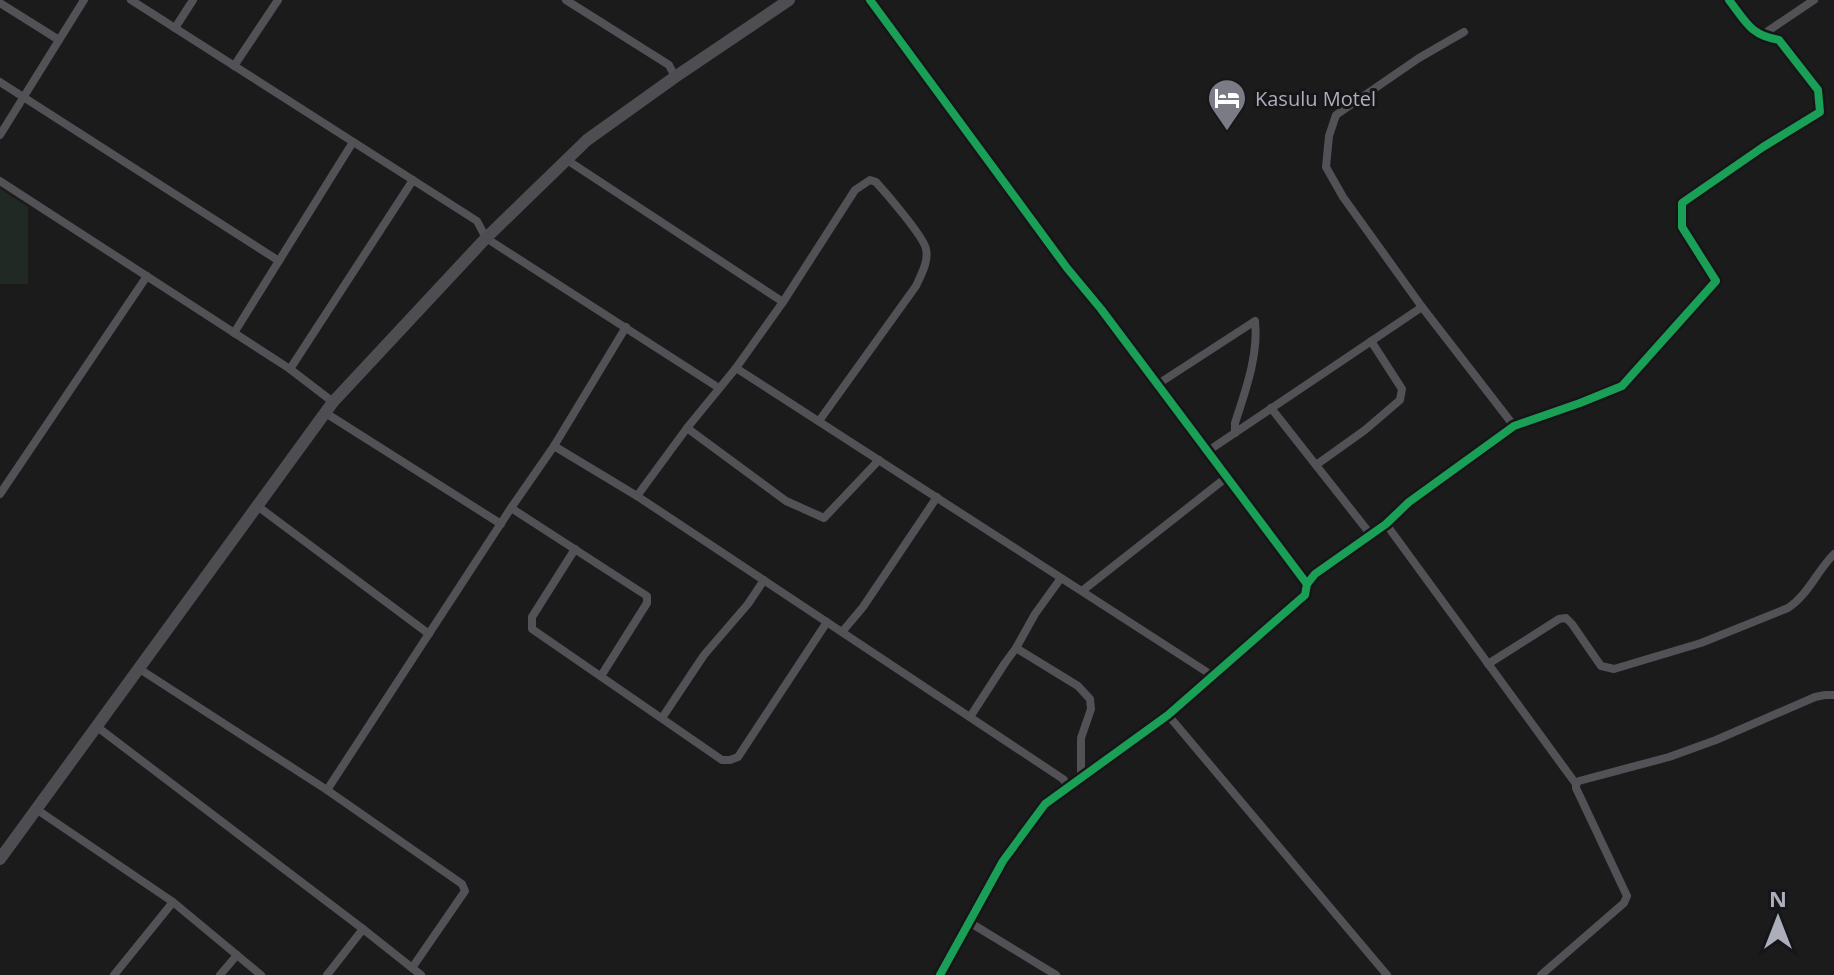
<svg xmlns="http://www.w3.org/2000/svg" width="1834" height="975" font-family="'Open Sans',sans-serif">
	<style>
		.green { fill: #212924 }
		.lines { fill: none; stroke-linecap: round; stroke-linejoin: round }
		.minor { stroke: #515156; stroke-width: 8 }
		.trunk { stroke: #4e4e52; stroke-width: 12 }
		.cycleway-casing { stroke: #161518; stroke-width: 13 }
		.cycleway { stroke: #1a9f57; stroke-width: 8 }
		.labels { text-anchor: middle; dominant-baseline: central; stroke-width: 6; stroke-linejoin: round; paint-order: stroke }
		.poi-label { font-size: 20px; fill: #adaebc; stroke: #161518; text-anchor: start }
	</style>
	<rect width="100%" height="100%" fill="#1b1b1c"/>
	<path class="green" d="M0,189l28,18v77h-28z"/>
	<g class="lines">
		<g class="minor">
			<path d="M131,0l346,221 9,17 233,150"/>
			<path d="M566,0l103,65 6,12"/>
			<path d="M870,0l197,268 34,41 206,275 -2,11 -137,120 -123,89 -42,57 -63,114"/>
			<path d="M0,3l59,37"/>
			<path d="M175,28l18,-28"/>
			<path d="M1464,32l-45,26 -83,57 -7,21 -3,31 17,30 79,110 92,119"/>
			<path d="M1762,35l52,-35"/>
			<path d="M234,66l44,-66"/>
			<path d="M0,82l279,179"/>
			<path d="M0,135l84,-135"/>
			<path d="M567,160l216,142"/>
			<path d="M0,181l290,188 43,33"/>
			<path d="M234,333l119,-191"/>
			<path d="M736,368l477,308"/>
			<path d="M290,369l123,-189"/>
			<path d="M1158,384l97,-63c4,33 -10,71 -20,102v10"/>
			<path d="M1271,408l100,127"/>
			<path d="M324,412l177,112"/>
			<path d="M687,428l99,73 38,17 55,-58"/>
			<path d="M554,446l83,50 426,283 6,8"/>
			<path d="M1208,451l214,-144"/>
			<path d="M1316,465l49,-35 35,-30 2,-11 -31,-48"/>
			<path d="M0,494l147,-218"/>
			<path d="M637,496l50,-68 49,-60 47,-66 72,-112 15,-10 6,2c10,11 48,55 50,67 3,12 -5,26 -10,37l-97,135"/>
			<path d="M256,505l173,129"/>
			<path d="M511,508l136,88v7l-46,73"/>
			<path d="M1386,524l190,260"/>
			<path d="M575,549l-43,68v12l190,131h8l8,-3 89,-135"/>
			<path d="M1307,584l8,-10 71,-50 23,-22 105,-76 66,-23 42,-17 94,-105 -34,-54v-24l81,-56 57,-35 -2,-22 -39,-50c-29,-5 -33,-18 -50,-40"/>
			<path d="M1082,591l145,-114"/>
			<path d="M842,632l21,-25 74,-110"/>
			<path d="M1016,648l62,38 12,13 1,10 -10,29v40"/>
			<path d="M1488,664l71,-45 7,-1 6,6 29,42 13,3 87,-26 87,-35c20,-13 29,-37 46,-54"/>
			<path d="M138,668l189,122 135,94 3,7 -53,77"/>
			<path d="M1168,715l219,260"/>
			<path d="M970,717l35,-54 11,-15 19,-34 26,-36"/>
			<path d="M662,718l42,-63 44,-51 16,-24"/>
			<path d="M96,726l267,203 58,46"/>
			<path d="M327,790l184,-282 43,-62 72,-119"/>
			<path d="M36,809l137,93 88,73"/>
			<path d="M969,922l87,53"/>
			<path d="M114,975l59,-73"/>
			<path d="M220,975l17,-20"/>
			<path d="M327,975l36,-46"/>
			<path d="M1541,975l83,-72 3,-7 -51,-108v-4l3,-3 90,-24 47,-17 99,-43 10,-2h9"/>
		</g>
		<path class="trunk" d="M0,859l333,-457 153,-164 101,-98 88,-63 114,-77"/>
		<defs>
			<g id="cycleway">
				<path d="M870,0l197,268 34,41 206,275 -2,11 -137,120 -123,89 -42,57 -63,114"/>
				<path d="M1307,584l8,-10 71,-50 23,-22 105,-76 66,-23 42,-17 94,-105 -34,-54v-24l81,-56 57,-35 -2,-22 -39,-50c-29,-5 -33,-18 -50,-40"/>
			</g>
		</defs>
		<use href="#cycleway" class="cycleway-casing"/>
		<use href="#cycleway" class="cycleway"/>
	</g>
	<defs>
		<symbol id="hotel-pin" viewBox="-11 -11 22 30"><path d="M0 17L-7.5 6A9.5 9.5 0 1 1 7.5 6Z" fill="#7a7b84" stroke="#161518"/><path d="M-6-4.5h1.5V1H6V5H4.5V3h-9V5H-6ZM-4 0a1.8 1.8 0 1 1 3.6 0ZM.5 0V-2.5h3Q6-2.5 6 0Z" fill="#fff"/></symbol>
	</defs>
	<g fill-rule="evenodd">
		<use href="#hotel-pin" x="1205" y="76" width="44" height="60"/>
	</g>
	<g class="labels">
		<g class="poi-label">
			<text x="1255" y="98">Kasulu Motel</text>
		</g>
	</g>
	<g transform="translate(1778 919)" stroke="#161518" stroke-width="6" paint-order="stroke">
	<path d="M0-6L14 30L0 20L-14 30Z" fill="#adaebc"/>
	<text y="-12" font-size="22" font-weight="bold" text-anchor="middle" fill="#adaebc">N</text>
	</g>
</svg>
